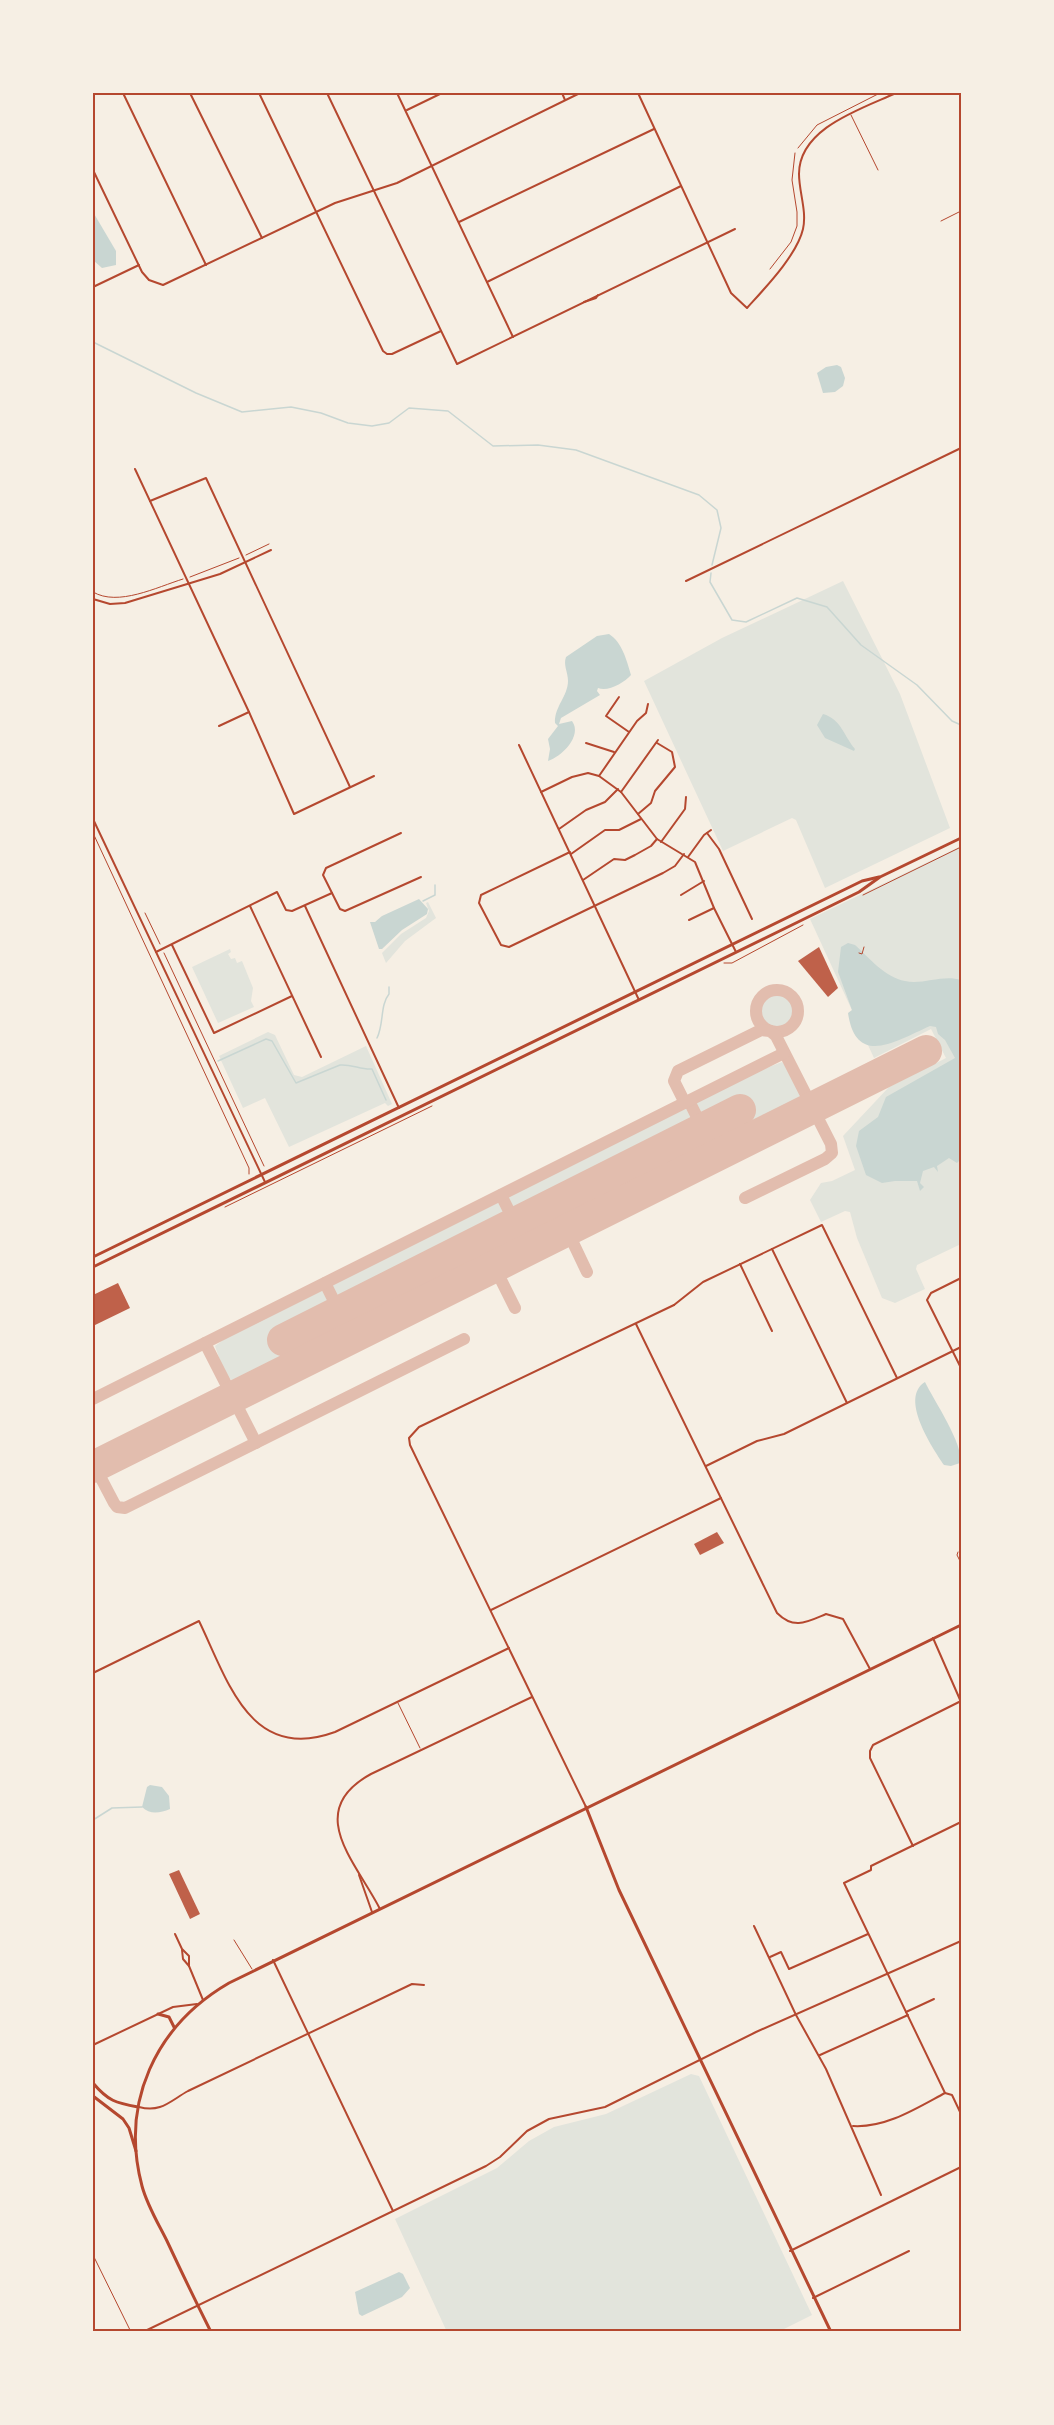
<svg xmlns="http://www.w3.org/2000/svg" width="1054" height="2425" font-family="'Titillium Web',sans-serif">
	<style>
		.green { fill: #e2e4dc }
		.water { fill: #c9d6d2 }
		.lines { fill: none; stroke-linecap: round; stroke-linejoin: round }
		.stream { stroke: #c9d6d2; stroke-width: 1.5 }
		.taxiway { stroke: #e2bdae; stroke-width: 12 }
		.runway { stroke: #e2bdae; stroke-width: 32 }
		.building { fill: #bf614a }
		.path { stroke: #b5482f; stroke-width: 1 }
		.service { stroke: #b5482f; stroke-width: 1 }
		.minor { stroke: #b5482f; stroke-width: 2 }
		.tertiary { stroke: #b5482f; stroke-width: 2 }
		.secondary { stroke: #b5482f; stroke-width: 3 }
		.primary { stroke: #b5482f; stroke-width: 3 }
		.neatline { fill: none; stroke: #b5482f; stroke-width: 2 }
	</style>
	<rect width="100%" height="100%" fill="#f6efe4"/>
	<g class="green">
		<path d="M843,581l57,113 50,134 -125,60 -29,-68 -4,-2 -69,33 -79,-170 78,-43z"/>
		<path d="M961,846v398l-44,21 -1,4 9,20 -30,14 -13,-5 -25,-60 -7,-26 -5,-1 -24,11 -11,-22 11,-17 11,-2 23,-11 -12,-34 46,-49 57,-29 -15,-29 -57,29 -64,-139z"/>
		<path d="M428,902l8,16 -31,23 -19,22 -4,-10 19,-19 25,-16 3,-7 -3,-8z"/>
		<path d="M230,949l1,3 -3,2 3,5 4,-1 2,5 5,-2 11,27 -2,13 3,6 -36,16 -26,-56z"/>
		<circle cx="777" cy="1011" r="17"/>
		<path d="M268,1032l7,3 19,40 8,2 64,-31 26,58 -4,2 -3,-3 -96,44 -24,-49 -22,10 -24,-52z"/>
		<path d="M782,1062c7,8 24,27 17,38 -2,5 -10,10 -14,14l-541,270 -8,1 -12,-13 -9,-26 18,-13 523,-261z"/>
		<path d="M691,2074l8,2 113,239 -34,17h-331l-52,-113 102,-51 32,-27 25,-14 52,-13z"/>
	</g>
	<g class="water">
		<path d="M93,212l23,39v14l-14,3 -9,-8z"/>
		<path d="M837,365l4,2 4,11 -2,8 -8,6 -12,1 -6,-20 9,-6z"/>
		<path d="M609,634c13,8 18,27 22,41 -7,8 -23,17 -33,13l-1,3 3,4 -39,23 -2,6 13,-3c11,15 -11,36 -24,40l2,-12 -2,-10 10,-13 -3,-3c-1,-16 13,-27 13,-42 0,-9 -5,-16 -2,-24l31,-21z"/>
		<path d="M823,714c18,5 21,22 32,35l-1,2 -29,-13 -8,-13z"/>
		<path d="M419,899l9,10 -1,5 -25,16 -20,19h-3l-9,-27h5l7,-6z"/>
		<path d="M848,943l7,2c13,12 31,33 50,36 18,4 38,-7 56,-1l-2,181 -2,2 -8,-5 -12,8 1,6 -4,-5 -11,4 -3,12 4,4 -4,4 -3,-10h-22l-13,2 -16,-8 -10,-29 3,-15 19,-14 8,-20 69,-39 -10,-18 -7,-6 -2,-7 -6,-1c-34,15 -74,42 -82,-13l4,-3 -14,-38 3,-25z"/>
		<path d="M925,1382c8,17 40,64 35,81l-9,3 -7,-1c-12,-18 -45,-67 -19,-83z"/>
		<path d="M150,1785l12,2 7,9 1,13c-10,4 -20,6 -28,-2l5,-20z"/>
		<path d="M399,2272l4,2 7,14 -8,9 -40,19 -3,-2 -4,-22z"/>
	</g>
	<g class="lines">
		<g class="stream">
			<path d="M93,342l103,51 46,19 49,-5 30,6 27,10 24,3 17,-3 20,-15 39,3 45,35 45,-1 38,5 123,45 18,15 4,18 -9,37"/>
			<path d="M711,573l-1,9 22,38 14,2 51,-24 30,9 34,38 56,40 35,36 9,4"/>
			<path d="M423,901l12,-6v-10"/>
			<path d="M377,1038c7,-14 3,-33 12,-44v-7"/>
			<path d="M218,1061l48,-22 6,2 24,42 44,-18c12,-1 21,5 32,4l14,31"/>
			<path d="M93,1820l19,-12 30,-1"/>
		</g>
		<g class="taxiway">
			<circle cx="777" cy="1011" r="21"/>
			<path d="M689,1101l14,28"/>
			<path d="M685,1103l-11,-22 4,-10 83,-41 9,1 6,5 55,108 1,9 -7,6 -80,39"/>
			<path d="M501,1195l14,28"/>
			<path d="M567,1230l20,42"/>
			<path d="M481,1240l34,68"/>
			<path d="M325,1283l14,28"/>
			<path d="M205,1343l51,100"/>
			<path d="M93,1399l691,-346"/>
			<path d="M93,1463l21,40 3,4 8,1 339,-169"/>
		</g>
		<g class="runway">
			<path d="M283,1340l457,-230"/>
			<path d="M93,1467l833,-416"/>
		</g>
	</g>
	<g class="building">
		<path d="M819,947l19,41 -10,9 -30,-36z"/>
		<path d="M118,1283l12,25 -37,18v-31z"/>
		<path d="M717,1532l7,11 -24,12 -6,-11z"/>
		<path d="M179,1870l21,44 -10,5 -21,-45z"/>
	</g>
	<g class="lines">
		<g class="path">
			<path d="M798,148l19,-23 63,-32"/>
			<path d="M770,269l21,-27 6,-16v-14l-5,-32 3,-27"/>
			<path d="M246,555l23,-11"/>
			<path d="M190,577l49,-19"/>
			<path d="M93,592c25,15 64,-5 90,-13"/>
			<path d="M93,833l156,335v6"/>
			<path d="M863,895l98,-48"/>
			<path d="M145,913l15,31"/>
			<path d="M164,953l100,213"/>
			<path d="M859,953l3,1 2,-7"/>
			<path d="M724,963h8l71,-38"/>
			<path d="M225,1207l207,-101"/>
		</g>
		<g class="service">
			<path d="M851,115l27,55"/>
			<path d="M941,221l20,-10"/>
			<path d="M958,1552l-1,3 4,8"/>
			<path d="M398,1703l22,45"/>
			<path d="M234,1940l18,29"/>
			<path d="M93,2255l38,77"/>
		</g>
		<g class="minor">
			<path d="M123,93l83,172"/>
			<path d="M190,93l72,145"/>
			<path d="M259,93l124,258 4,3h5l49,-23"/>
			<path d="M327,93l130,271 278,-135"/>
			<path d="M397,93l116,244"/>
			<path d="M562,93l3,7"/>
			<path d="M638,93l93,200 16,15c18,-20 50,-53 56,-79 4,-18 -4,-37 -4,-55 0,-46 62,-65 97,-81"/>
			<path d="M407,110l35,-17"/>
			<path d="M93,170l49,102 7,8 14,5 172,-82 62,-20 183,-90"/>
			<path d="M459,222l195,-93"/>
			<path d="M487,282l194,-96"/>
			<path d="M93,287l46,-22"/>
			<path d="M584,302l12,-4 2,-3"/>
			<path d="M135,469l114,243 45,102 80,-38"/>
			<path d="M150,501l56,-23 144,309"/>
			<path d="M686,581l275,-133"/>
			<path d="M93,599l17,5 15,-1 95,-29 51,-24"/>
			<path d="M619,697l-13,19 23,16"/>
			<path d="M219,726l30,-14"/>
			<path d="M586,743l28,9"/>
			<path d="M519,745l120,255"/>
			<path d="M599,776l38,-55 9,-8 2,-9"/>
			<path d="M541,792l31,-15 16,-4 11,3 22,16 36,47 38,23 19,46 22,44"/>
			<path d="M621,792l37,-52"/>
			<path d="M638,814l13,-11 4,-12 20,-24 -3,-15 -15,-9"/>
			<path d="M559,829l27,-19 19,-8 13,-13"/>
			<path d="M401,833l-75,35 -3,7 17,34 5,2 76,-34"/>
			<path d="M707,833l12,16 33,70"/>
			<path d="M661,842l24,-33 1,-12"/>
			<path d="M570,852l-89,43 -2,8 22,42 8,2 154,-74 12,-7 9,-12"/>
			<path d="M571,854l34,-24h14l22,-11"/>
			<path d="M688,857l16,-22 7,-5"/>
			<path d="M583,880l31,-21 11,1 10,-5 16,-9 6,-7"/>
			<path d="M681,895l23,-14"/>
			<path d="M250,906l71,151"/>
			<path d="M305,906l94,202"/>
			<path d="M689,920l25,-12"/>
			<path d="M172,945l42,88 78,-37"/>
			<path d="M156,952l121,-60 9,18 6,1 40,-18"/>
			<path d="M772,1249l75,154"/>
			<path d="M740,1264l32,67"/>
			<path d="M961,1278l-30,15 -4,7 34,68"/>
			<path d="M674,1305l29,-23 119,-57 75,153"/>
			<path d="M636,1324l141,289c17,17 30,9 49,1l17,5 27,50"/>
			<path d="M706,1466l51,-25 27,-7 177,-87"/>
			<path d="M491,1610l230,-112"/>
			<path d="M933,1638l28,64"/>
			<path d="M961,1822l-90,44v4l-27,13 101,210 7,2 9,19"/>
			<path d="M913,1846l-43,-88v-7l3,-6 88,-44"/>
			<path d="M359,1875l13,37"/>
			<path d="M380,1909c-24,-47 -77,-98 -9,-135l161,-77"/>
			<path d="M754,1926l42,89 30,54 55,126"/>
			<path d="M175,1934l7,15 7,7v10l14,34"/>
			<path d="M182,1950l1,9 6,7"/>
			<path d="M770,1957l11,-5 8,17 79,-35"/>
			<path d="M273,1960l120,251"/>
			<path d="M906,2012l28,-13"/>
			<path d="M820,2055l88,-40"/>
			<path d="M139,2107c22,6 31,-6 49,-16l224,-107 12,1"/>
			<path d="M853,2126c33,2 64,-18 92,-33"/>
			<path d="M790,2251l171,-84"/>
			<path d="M813,2298l96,-47"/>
		</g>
		<g class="tertiary">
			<path d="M93,819l172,363"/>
			<path d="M93,1673l106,-52c29,60 51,142 136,111l174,-84"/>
			<path d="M586,1807l-161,-331 -15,-31 -1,-7 10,-11 255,-122"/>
			<path d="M93,2045l80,-38 24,-3"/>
			<path d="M143,2332l343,-166 14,-9 27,-26 22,-12 56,-12 151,-75 205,-91"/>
		</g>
		<g class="secondary">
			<path d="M93,1257l769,-376 17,-4"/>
			<path d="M93,1267l705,-345 61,-30 21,-15 81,-39"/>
			<path d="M586,1807l33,83 212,442"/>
			<path d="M93,2083c15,18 23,20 45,24"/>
			<path d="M93,2096l30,23 6,9 7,23"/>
		</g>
		<g class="primary">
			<path d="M158,2014l11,3 5,10"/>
			<path d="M211,2332c-15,-30 -30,-61 -44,-91 -9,-18 -20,-36 -25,-55 -22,-83 13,-160 87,-203l732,-358"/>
		</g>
	</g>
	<rect width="1054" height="2425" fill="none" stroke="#f6efe4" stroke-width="189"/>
	<rect x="94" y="94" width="866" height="2236" class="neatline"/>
</svg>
